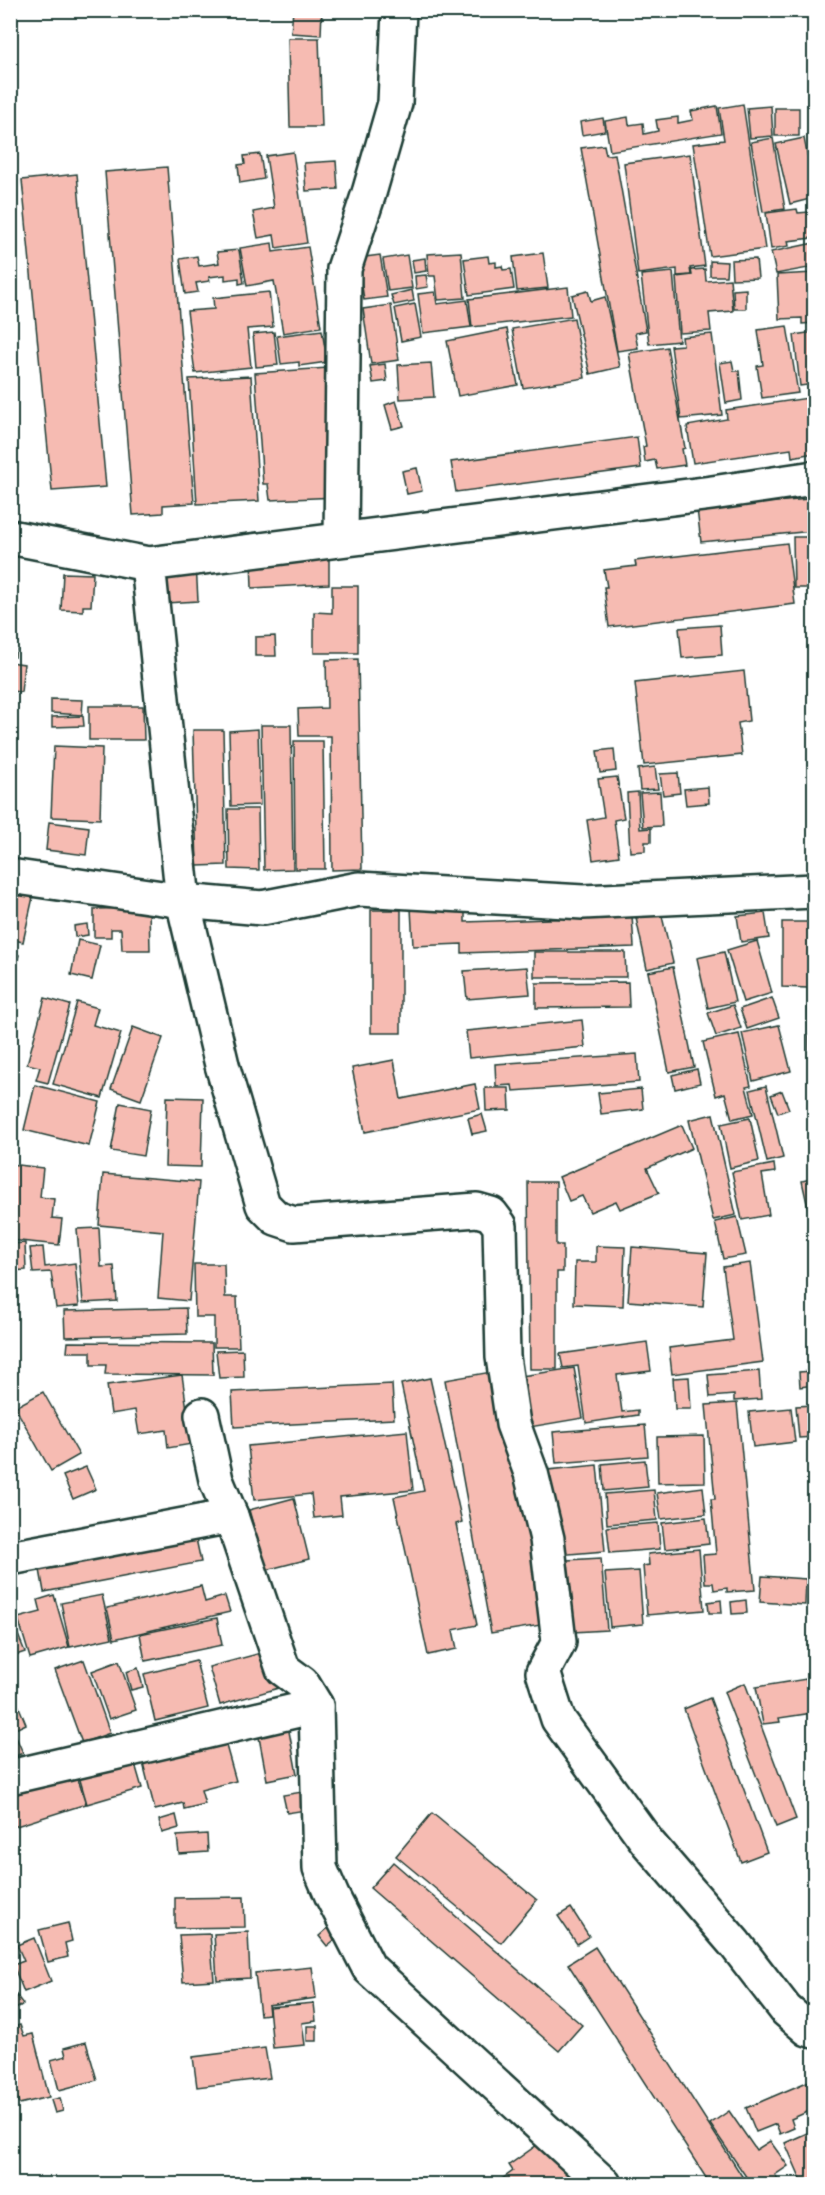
<svg xmlns="http://www.w3.org/2000/svg" width="825" height="2195" font-family="'Comic Neue',sans-serif">
	<style>
		.building { fill: #f6bbb2; stroke: #1f3d34; stroke-width: 1.5 }
		.lines { fill: none; stroke-linecap: round; stroke-linejoin: round }
		.minor-casing { stroke: #1f3d34; stroke-width: 38 }
		.minor { stroke: #fff; stroke-width: 33 }
	</style>
	<rect width="100%" height="100%" fill="#fff"/>
	<filter id="ink" filterUnits="userSpaceOnUse"><feTurbulence type="fractalNoise" baseFrequency=".0167" numOctaves="2"/><feDisplacementMap in="SourceGraphic" scale="12" xChannelSelector="R" yChannelSelector="G"/><feConvolveMatrix kernelMatrix="1 2 1 2 8 2 1 2 1" color-interpolation-filters="sRGB"/></filter>
	<g filter="url(#ink)">
		<g class="building">
			<path d="M293,10h29l-1,25 -30,-2z"/>
			<path d="M288,38h31l3,89h-32z"/>
			<path d="M743,104l22,145 -55,7 -17,-112 31,-4 -5,-32z"/>
			<path d="M717,106l4,27 -111,18 -5,-30 23,-4 1,8 14,-2 1,11 14,-3 -2,-11 22,-3v6l15,-3 -2,-9z"/>
			<path d="M771,106l2,30 -23,2 -3,-30z"/>
			<rect x="775" y="108" width="24" height="28"/>
			<path d="M603,118l2,13 -23,4 -2,-13z"/>
			<path d="M773,138l12,71 -22,3 -12,-70z"/>
			<path d="M804,138l10,51v9l-24,6 -14,-60z"/>
			<path d="M604,145l2,10 9,-1 31,177 -11,2 3,15 -21,3 -36,-203z"/>
			<path d="M293,152l14,91 -31,5 -2,-13 -16,3 -5,-26 21,-4 -8,-52z"/>
			<path d="M260,154l4,25 -24,4 -2,-18 7,-1 -1,-8z"/>
			<path d="M690,154l15,112 -15,2 1,7 -14,1v-7l-39,5 -14,-111z"/>
			<path d="M336,161l2,28 -32,2 -2,-28z"/>
			<path d="M167,167l27,336 -31,2v8l-30,2 -28,-343z"/>
			<path d="M77,174l29,313 -54,4 -30,-311z"/>
			<path d="M797,209l1,4 11,-1 3,26 -24,3 1,5 -18,3 -5,-36z"/>
			<path d="M272,243l1,9 35,-5 13,80 -38,6 -9,-52 -27,5 -7,-38z"/>
			<path d="M814,243v24l-38,7 -5,-22z"/>
			<path d="M239,250l5,33 -5,1v-6l-14,2v-5l-16,2 1,4 -14,2 2,9 -13,2 -5,-35 17,-3 2,10 20,-3 -2,-11z"/>
			<path d="M461,252l4,46 -27,2 -3,-24h-6l-2,-22z"/>
			<path d="M543,253l5,35 -31,3 -4,-34z"/>
			<path d="M380,255l7,42 -23,3 -6,-42z"/>
			<path d="M407,255l5,33 -24,3 -5,-32z"/>
			<path d="M488,256l1,7 7,-1v5l6,-1 1,4 8,-1 3,20 -45,6 -5,-36z"/>
			<path d="M425,258l1,13 -12,2 -2,-13z"/>
			<path d="M756,259l2,19 -26,1 -1,-19z"/>
			<path d="M710,261l17,1 -1,14h-16z"/>
			<path d="M705,269l1,12 24,-2 3,32 -24,2 2,18 -31,2 -4,-56 16,-2 -1,-5z"/>
			<path d="M673,272l6,69 -30,3 -8,-69z"/>
			<path d="M814,273v50l-12,1v-6l-23,1 -2,-44z"/>
			<path d="M426,275l2,12 -12,2 -1,-13z"/>
			<path d="M568,287l3,29 -99,11 -3,-28z"/>
			<path d="M746,289v20h-12l-1,-19z"/>
			<path d="M412,290l2,11 -20,4 -3,-10z"/>
			<path d="M588,291l3,10 14,-4 15,70 -30,7 -18,-79z"/>
			<path d="M269,292l4,35 -26,2 4,38 -56,6 -8,-62 27,-2 -1,-11z"/>
			<path d="M435,292l2,12 30,-4 4,27 -48,6 -5,-39z"/>
			<path d="M415,304l6,33 -20,4 -6,-33z"/>
			<path d="M391,305l8,55 -28,4 -8,-55z"/>
			<path d="M574,318l11,60 -62,10 -11,-59z"/>
			<path d="M787,326l11,67 -36,5 -5,-32 6,-1 -5,-35z"/>
			<path d="M507,329l11,56 -60,11 -11,-55z"/>
			<path d="M322,330l5,32 -28,4v-4l-18,2 -4,-28z"/>
			<path d="M274,332l4,33 -22,2 -3,-33z"/>
			<path d="M814,332v52l-14,2 -6,-51z"/>
			<path d="M712,334l10,81 -41,4 -10,-73 12,-1 -1,-8z"/>
			<path d="M667,347l18,101 -3,1 3,16 -28,4 -2,-9 -10,2 -2,-15 3,-1 -17,-93z"/>
			<path d="M732,361l2,10h5l3,29 -16,3 -6,-40z"/>
			<path d="M431,363l3,34 -34,2 -2,-34z"/>
			<path d="M385,364l2,17 -14,2 -3,-17z"/>
			<path d="M328,368l9,129 -67,3 -2,-16h-5l-8,-111z"/>
			<path d="M251,376l8,125 -62,3 -8,-125z"/>
			<path d="M808,398l6,55 -22,4 -1,-8 -98,14 -6,-37 40,-7 -1,-9z"/>
			<path d="M396,401l8,25 -12,3 -7,-24z"/>
			<path d="M637,437l4,31 -185,24 -5,-30z"/>
			<path d="M417,468l5,23 -15,3 -5,-23z"/>
			<path d="M809,499l3,32 -111,11 -4,-33z"/>
			<path d="M793,537h19v18h2v33h-20z"/>
			<path d="M787,543l8,61 -186,23 -5,-40h3l-3,-17 32,-4 -1,-5z"/>
			<path d="M329,555v29l-77,4 -1,-30z"/>
			<path d="M196,563l2,38 -32,2 -3,-38z"/>
			<path d="M63,573l30,1 -2,32h-8v5l-22,-1z"/>
			<path d="M332,586h26v67h-44v-41l18,1z"/>
			<path d="M720,625l2,30 -40,3 -3,-30z"/>
			<path d="M275,636l1,20h-21v-19z"/>
			<path d="M10,645l6,1 -1,11 -5,-1z"/>
			<path d="M358,659l4,210 -30,1 -1,-134h-32l-1,-27 29,-1 -1,-48z"/>
			<path d="M10,662l14,2 -3,28 -11,-1z"/>
			<path d="M744,671l5,50 -11,2 4,32 -98,10 -9,-82z"/>
			<path d="M51,699l32,1 -1,15 -31,-2z"/>
			<path d="M89,706h54l1,34h-55z"/>
			<path d="M83,716l1,10 -32,1v-10z"/>
			<path d="M261,725h30l2,144 -29,1z"/>
			<path d="M258,729l2,76 -29,1 -2,-75z"/>
			<path d="M193,730h30l3,135 -29,1z"/>
			<path d="M294,741h29l2,128h-30z"/>
			<path d="M54,746l48,2 -2,71 -49,-2z"/>
			<path d="M614,749l2,22 -16,2 -3,-22z"/>
			<path d="M655,767l3,22 -18,1 -2,-21z"/>
			<path d="M678,773l2,20 -17,2 -3,-21z"/>
			<path d="M617,777l7,41 -10,2 5,36 -26,4 -6,-40 17,-3 -6,-38z"/>
			<path d="M708,787l1,16 -23,2 -2,-16z"/>
			<path d="M638,792l2,37 11,-1v14h-6v9l-15,1 -3,-59z"/>
			<path d="M660,792l2,34 -19,1 -3,-34z"/>
			<path d="M228,809h30l1,61 -30,-1z"/>
			<path d="M49,822l40,5 -3,28 -40,-5z"/>
			<path d="M10,892l23,5 -10,45 -13,-3z"/>
			<path d="M465,907v15l167,-6 2,31 -172,6v-9l-49,2 -2,-38z"/>
			<path d="M149,908l1,42h-28l-1,-21h-10v8h-17v-28z"/>
			<rect x="371" y="910" width="30" height="123"/>
			<path d="M661,912l12,51 -26,6 -11,-51z"/>
			<path d="M765,913l4,25 -28,4 -4,-26z"/>
			<path d="M782,922h32v133h-5l-1,-67 -26,-1z"/>
			<path d="M87,924l1,11 -13,2 -1,-11z"/>
			<path d="M78,940l22,5 -8,35 -21,-5z"/>
			<path d="M757,941l15,52 -29,9 -16,-52z"/>
			<path d="M10,952l9,3 -9,31z"/>
			<path d="M534,952h91l1,25h-92z"/>
			<path d="M724,952l11,50 -27,6 -11,-50z"/>
			<path d="M527,967l3,27 -63,5 -3,-28z"/>
			<path d="M673,967l21,100 -25,5 -21,-100z"/>
			<path d="M628,982l1,25 -93,1v-25z"/>
			<path d="M45,998l25,7 -22,78 -12,-3 4,-13 -13,-3z"/>
			<path d="M772,998l7,20 -32,11 -7,-20z"/>
			<path d="M77,1002l21,6 -5,17 28,8 -19,65 -49,-14z"/>
			<path d="M733,1005l8,23 -25,8 -8,-23z"/>
			<path d="M582,1020l3,27 -116,11 -3,-27z"/>
			<path d="M779,1025l12,46 -38,10 -11,-48z"/>
			<path d="M133,1027l30,11 -22,62 -30,-11z"/>
			<path d="M739,1034l12,52 -5,1 7,27 -21,5 -7,-26 -9,3 -13,-54z"/>
			<path d="M637,1054l2,28 -126,9 -1,-6 -16,1 -1,-22z"/>
			<path d="M394,1060l7,39 74,-15 5,25 -115,23 -13,-64z"/>
			<path d="M697,1069l3,14 -25,6 -3,-14z"/>
			<path d="M35,1085l65,17 -11,44 -65,-16z"/>
			<path d="M766,1086l17,72 -16,4 -17,-72z"/>
			<path d="M485,1088h24l1,22 -24,1z"/>
			<path d="M641,1089l2,20 -42,5 -3,-21z"/>
			<path d="M782,1091l7,18 -11,4 -7,-18z"/>
			<path d="M167,1097l36,1 -2,69 -36,-1z"/>
			<path d="M120,1103l31,6 -8,47 -32,-5z"/>
			<path d="M482,1114l5,17 -15,3 -4,-16z"/>
			<path d="M713,1114l23,101 -23,5 -24,-100z"/>
			<path d="M750,1118l9,43 -29,7 -9,-44z"/>
			<path d="M682,1125l10,23 -45,20 12,25 -39,16 -4,-8 -26,11 -8,-16 -13,5 -10,-24z"/>
			<path d="M10,1164l33,4 -3,29 14,2 -2,19 10,1 -3,26 -49,-5z"/>
			<path d="M774,1164l1,8 -13,2 7,41 -27,5 -10,-48z"/>
			<path d="M103,1174l96,8 -10,119 -31,-3 5,-67 -64,-6z"/>
			<path d="M814,1178v38l-4,1 -8,-36z"/>
			<path d="M528,1182h28v63h7v27h-6v97h-27z"/>
			<path d="M737,1217l9,38 -23,4 -8,-37z"/>
			<path d="M814,1220v34l-6,-33z"/>
			<path d="M99,1228l2,39 13,-1 3,35 -34,2 -6,-74z"/>
			<path d="M25,1243l1,27 -16,1v-27z"/>
			<path d="M596,1246l29,1 -2,59 -49,-2 1,-42h21z"/>
			<path d="M43,1247l2,20 30,-4 4,43 -23,2 -5,-36 -18,1 -3,-25z"/>
			<path d="M632,1247l75,6 -4,54 -75,-6z"/>
			<path d="M750,1263l13,99 -91,12 -3,-26 64,-8 -10,-73z"/>
			<path d="M194,1264h30l1,33h12l2,50h-25v-30h-19z"/>
			<path d="M186,1308l1,26 -122,3 -1,-26z"/>
			<path d="M68,1342l144,1 1,32 -108,-1 1,-9h-15v-13h-24z"/>
			<path d="M647,1342l4,29 -34,4 5,37 16,-2v5l-52,8 -8,-57 -15,2 -3,-14z"/>
			<path d="M243,1350l1,27 -25,1 -3,-27z"/>
			<path d="M574,1368l9,50 -59,10 -9,-51z"/>
			<path d="M497,1371l50,253 -56,9 -46,-253z"/>
			<path d="M759,1371l2,28 -27,2v-6l-24,2 -2,-22z"/>
			<path d="M814,1371v14l-14,2 -1,-15z"/>
			<path d="M182,1375l10,69 -24,4 -2,-18 -27,4 -4,-24 -24,4 -4,-29z"/>
			<path d="M689,1377l2,32h-16l-2,-31z"/>
			<path d="M430,1378l32,144 -6,2 21,101 -24,5 4,19 -29,6 -34,-158 30,-6 -23,-107z"/>
			<path d="M392,1384l2,35 -160,8 -2,-35z"/>
			<path d="M43,1392l36,63 -28,16 -36,-64z"/>
			<path d="M737,1403l18,187 -28,2v-4l-13,2 -1,-7h-8l-2,-28 13,-1 -5,-55h4l-9,-94z"/>
			<path d="M814,1405v32l-15,1 -3,-32z"/>
			<path d="M791,1408l4,34 -42,5 -4,-35z"/>
			<path d="M645,1425l3,31 -92,7 -3,-31z"/>
			<path d="M407,1431l6,59 -73,7 2,18 -28,3 -3,-24 -57,6 -6,-54z"/>
			<path d="M704,1436l1,46 -47,1 -1,-46z"/>
			<path d="M645,1460l3,27 -44,4 -2,-27z"/>
			<path d="M597,1465l8,86 -48,4 -9,-85z"/>
			<path d="M86,1467l10,22 -23,10 -10,-23z"/>
			<path d="M703,1487l3,27 -45,5 -4,-26z"/>
			<path d="M654,1490l3,30 -50,4 -2,-30z"/>
			<path d="M294,1498l15,61 -43,11 -17,-60z"/>
			<path d="M706,1518l3,26 -44,5 -3,-26z"/>
			<path d="M658,1523l2,26 -50,4 -3,-26z"/>
			<path d="M809,1529h5v38h-4z"/>
			<path d="M195,1534l6,28 -157,30 -5,-28z"/>
			<path d="M699,1549l5,61 -57,5 -4,-49 6,-1 -1,-11z"/>
			<path d="M601,1558l6,72 -34,2 -6,-72z"/>
			<path d="M639,1571l4,53 -33,3 -5,-54z"/>
			<path d="M762,1576l44,3 -1,26 -45,-3z"/>
			<path d="M201,1586l4,16 20,-6 5,16 -116,27 -7,-31z"/>
			<path d="M54,1595l15,52 -39,11 -12,-40 23,-6 -3,-12z"/>
			<path d="M102,1595l10,43 -42,9 -9,-44z"/>
			<path d="M721,1600l1,13h-13l-1,-11z"/>
			<path d="M746,1600l1,13 -15,1 -1,-12z"/>
			<path d="M10,1615l15,37 -15,5z"/>
			<path d="M217,1618l5,27 -77,16 -5,-27z"/>
			<path d="M272,1650l10,37 -62,18 -11,-38z"/>
			<path d="M84,1660l26,73 -28,10 -27,-73z"/>
			<path d="M119,1661l17,49 -27,9 -17,-48z"/>
			<path d="M196,1661l12,47 -53,13 -11,-47z"/>
			<path d="M138,1668l5,19 -12,3 -5,-18z"/>
			<path d="M806,1679l6,34 -33,5 1,4 -17,2 -7,-37z"/>
			<path d="M745,1683l51,136 -20,8 -52,-135z"/>
			<path d="M12,1690l14,34 -13,6 10,23 -13,5z"/>
			<path d="M710,1698l57,154 -26,10 -57,-153z"/>
			<path d="M288,1726l9,48 -30,6 -9,-48z"/>
			<path d="M225,1742l11,39 -35,9 4,14 -21,5 -1,-6 -28,7 -12,-47z"/>
			<path d="M133,1757l9,31 -55,16 -9,-31z"/>
			<path d="M77,1776l9,28 -76,24v-32z"/>
			<path d="M302,1792l4,18 -19,3 -4,-18z"/>
			<path d="M432,1813l105,87 -36,43 -105,-87z"/>
			<path d="M176,1815l3,13 -17,5 -3,-13z"/>
			<path d="M207,1834l1,18 -29,2 -2,-18z"/>
			<path d="M393,1862l189,163 -23,26 -189,-163z"/>
			<path d="M244,1897l1,30 -70,1v-30z"/>
			<path d="M571,1908l18,28 -12,8 -19,-28z"/>
			<path d="M68,1923l4,18 -7,2 3,14 -20,5 -9,-32z"/>
			<path d="M334,1923l9,10 -16,13 -8,-10z"/>
			<path d="M248,1932l2,46 -33,2 -3,-46z"/>
			<path d="M210,1934l4,46 -31,2 -4,-47z"/>
			<path d="M34,1938l17,43 -27,11 -11,-27 11,-4 -7,-16z"/>
			<path d="M595,1947l152,237h-37l-142,-220z"/>
			<path d="M312,1967l4,31 -48,7 1,9 -9,1 -5,-42z"/>
			<path d="M10,1987l13,17 -13,9z"/>
			<path d="M314,2003l2,18 -14,2 3,22 -32,3 -4,-41z"/>
			<path d="M20,2025l4,11 9,-2 16,63 -30,7 -9,-33v-43z"/>
			<rect x="307" y="2026" width="10" height="15"/>
			<path d="M86,2042l11,38 -38,10 -8,-30 15,-4 -2,-8z"/>
			<path d="M265,2048l5,30 -73,9 -4,-30z"/>
			<path d="M814,2079v30l-23,10 3,9 -14,6 -4,-10 -20,8 -10,-24z"/>
			<path d="M60,2098l3,13 -8,2 -4,-13z"/>
			<path d="M729,2111l27,39 14,-9 18,25 -13,9 7,9h-31l-41,-60z"/>
			<path d="M814,2130v54h-11l-18,-41z"/>
			<path d="M547,2138l44,46h-96l18,-13 -4,-6z"/>
		</g>
		<g class="lines">
			<defs>
				<g id="minor">
					<path d="M814,478l-102,15 -564,71 35,337 39,164 41,140 13,13 18,6 183,-14 14,4 9,12 3,131 10,67 18,49 16,66 12,103 -16,30 15,47 90,124 87,101 51,66 22,19 6,2"/>
					<path d="M10,537l138,27"/>
					<path d="M341,539l3,-270 25,-76 26,-90 4,-93"/>
					<path d="M10,876l173,25 79,7 97,-19 224,13 231,-11"/>
					<path d="M202,1415l14,65 15,36 52,153 19,14 14,23"/>
					<path d="M10,1558l221,-42"/>
					<path d="M10,1777l306,-71 4,162 12,28 37,72 235,216"/>
				</g>
			</defs>
			<use href="#minor" class="minor-casing"/>
			<use href="#minor" class="minor"/>
		</g>
	</g>
	<rect width="825" height="2195" fill="none" stroke="#fff" stroke-width="36"/>
	<rect x="18" y="18" width="789" height="2159" fill="none" stroke="#1f3d34" stroke-width="2" filter="url(#ink)"/>
</svg>
